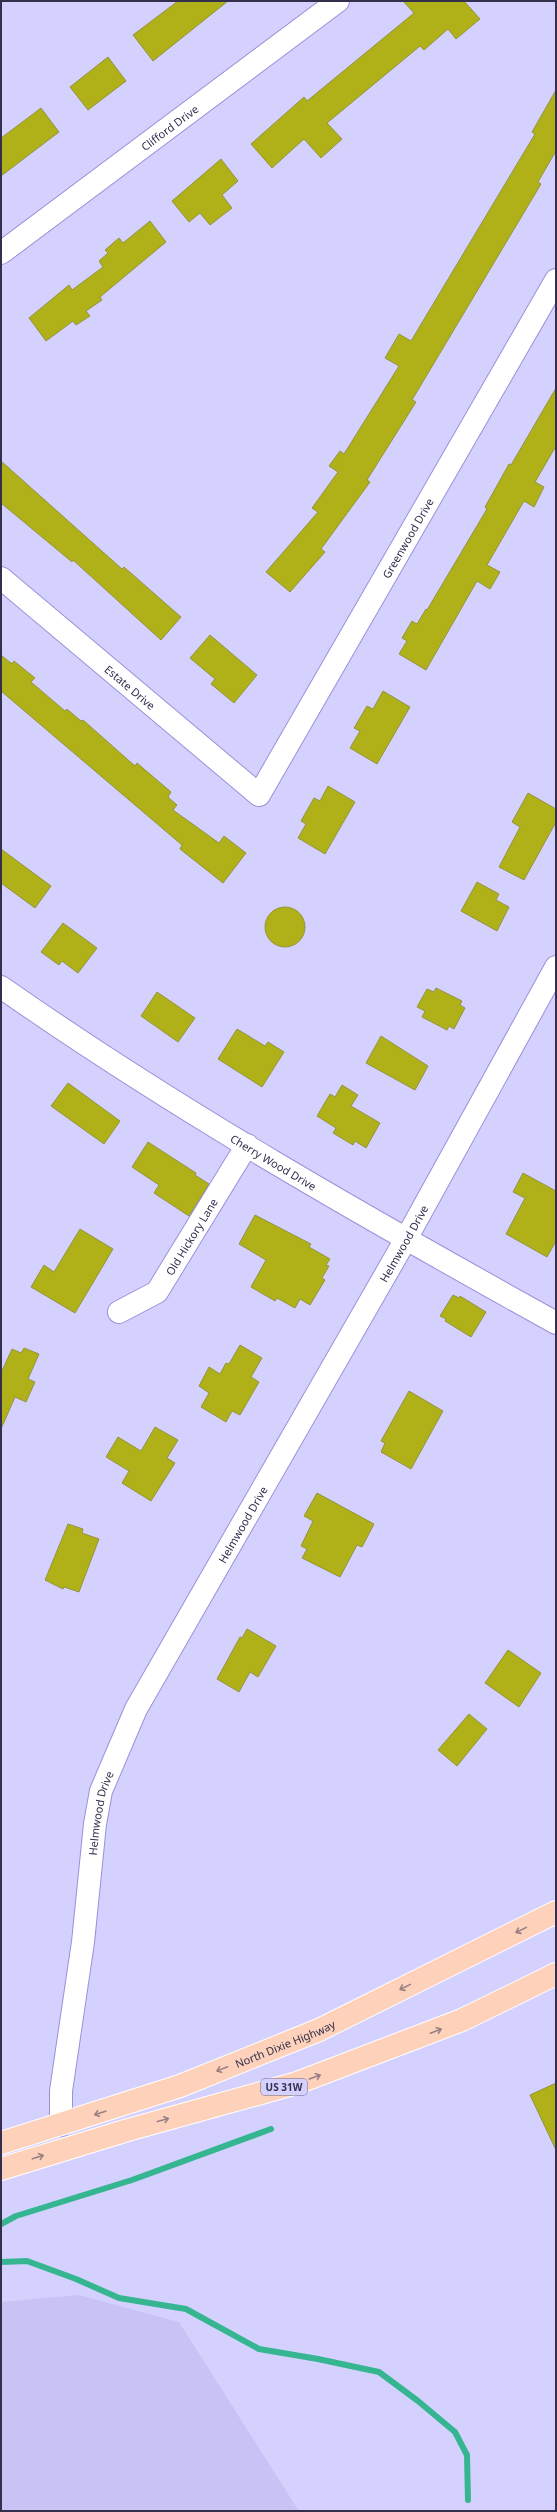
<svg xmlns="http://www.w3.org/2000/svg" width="557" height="2512" font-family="'Noto Sans',sans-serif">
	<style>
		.built { fill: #c8c3f5 }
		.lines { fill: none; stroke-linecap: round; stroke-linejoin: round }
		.stream { stroke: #35b691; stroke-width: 6 }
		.building { fill: #b0b019; stroke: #939441 }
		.street-casing { stroke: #9a91d9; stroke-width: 24 }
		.primary-casing { stroke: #fff; stroke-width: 24 }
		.street { stroke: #fff; stroke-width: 22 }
		.primary { stroke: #fed2ba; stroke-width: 22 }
		.oneway { stroke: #988084 }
		.labels { text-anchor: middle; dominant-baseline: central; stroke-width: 3.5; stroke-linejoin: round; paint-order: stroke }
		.shield { fill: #d5d1ff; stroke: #646082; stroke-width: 1 }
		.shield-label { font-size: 10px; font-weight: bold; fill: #332f4d }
		.street-label { font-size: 11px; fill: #332f4d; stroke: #d5d1ff }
	</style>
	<rect width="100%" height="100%" fill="#d5d1ff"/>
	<path class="built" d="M79,2295l100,27 120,189h-298v-209z"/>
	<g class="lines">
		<g class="stream">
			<path d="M1,2224l15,-8 116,-36 139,-51"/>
			<path d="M1,2262l26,-1 49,18 43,19 67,11 73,40 59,10 61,13 39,29 37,31 12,23 1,45"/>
		</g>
	</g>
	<g class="building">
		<path d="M178,1h50l-75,60 -20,-26z"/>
		<path d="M403,1h61l16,18 -24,20 -8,-10 -24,21 -4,-4 -93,77 15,16 -21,19 -17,-19 -32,29 -21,-24 53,-47 3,4 107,-88z"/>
		<path d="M108,57l18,24 -38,29 -18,-23z"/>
		<path d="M556,90v61l-18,31 3,2 -129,216 4,2 -49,78 3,2 -49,67 4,3 -35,40 -24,-20 52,-60 -6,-4 26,-36 -9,-6 11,-15 4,3 55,-88 -14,-8 14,-24 12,7 124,-207 -3,-2z"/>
		<path d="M41,108l18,24 -58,44v-38z"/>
		<path d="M221,159l17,22 -16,14 10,13 -22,17 -10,-12 -11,9 -17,-21z"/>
		<path d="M150,221l16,21 -66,55 2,3 -16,11 4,5 -14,9 -3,-4 -27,20 -17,-23 40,-33 3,5 31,-23 -4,-6 9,-8 -3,-3 14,-12 4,5z"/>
		<path d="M556,388v58l-21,36 9,5 -10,20 -10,-6 -37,64 13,7 -10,17 -13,-8 -51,89 -27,-16 8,-13 -5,-3 10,-17 5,3 9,-15 1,1 60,-101 -2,-2 24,-43 2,1z"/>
		<path d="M1,461l121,108 2,-2 57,50 -20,23 -88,-80 -1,2 -71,-59z"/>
		<path d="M210,635l47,40 -23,28 -23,-19 4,-5 -25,-21z"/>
		<path d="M1,655l11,9 2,-3 21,17 -4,4 34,29 2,-2 14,12 2,-1 52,46 2,-3 34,29 -3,5 9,8 -4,5 46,33 5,-7 22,17 -23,30 -43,-34 2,-4 -181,-154z"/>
		<path d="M383,691l27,16 -33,57 -27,-16 10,-17 -6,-3 13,-22 6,3z"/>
		<path d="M328,786l27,16 -30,52 -27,-16 8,-14 -5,-3 13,-23 6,3z"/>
		<path d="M528,793l28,16v13l-32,58 -25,-13 21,-40 -8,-5z"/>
		<path d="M1,849l50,37 -16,22 -34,-25z"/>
		<path d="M477,882l22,12 -3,6 13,7 -12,24 -36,-20z"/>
		<circle cx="285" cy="927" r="20"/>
		<path d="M63,923l34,25 -19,25 -16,-12 -3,4 -18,-13z"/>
		<path d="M436,988l26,13 -2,4 5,3 -11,21 -5,-3 -2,4 -25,-13 3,-6 -8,-4 10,-18 7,3z"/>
		<path d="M157,992l38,26 -17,24 -37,-26z"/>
		<path d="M237,1029l28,17 3,-4 16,10 -22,35 -44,-28z"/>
		<path d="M381,1036l47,30 -13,24 -49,-27z"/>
		<path d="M68,1083l52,38 -16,23 -53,-38z"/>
		<path d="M342,1085l16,10 -7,11 29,17 -14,25 -11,-7 -2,4 -20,-12 3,-5 -19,-12 13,-22 5,3z"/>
		<path d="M148,1142l48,31 -1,2 14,9 -20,32 -35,-23 5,-8 -27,-18z"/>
		<path d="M523,1173l33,18v50l-9,16 -41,-23 19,-36 -12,-6z"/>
		<path d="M255,1215l56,29 -2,3 21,12 -4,6 3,1 -7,12 3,2 -15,25 -10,-6 -5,9 -18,-10 -2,3 -24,-14 15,-27 -27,-16z"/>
		<path d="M80,1229l33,20 -38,64 -44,-26 13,-22 10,7z"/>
		<path d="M453,1295l6,3 1,-2 26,16 -15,25 -26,-16 1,-2 -6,-3z"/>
		<path d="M240,1345l22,13 -11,19 8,5 -19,33 -8,-4 -6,11 -25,-15 8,-14 -10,-7 10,-19 11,7 6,-11 3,1z"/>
		<path d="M24,1348l15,6 -11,25 7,3 -9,20 -11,-5 -14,32v-56l11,-24 9,4z"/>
		<path d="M409,1391l34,20 -32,58 -30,-17 4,-9 -4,-2z"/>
		<path d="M155,1427l23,13 -11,18 8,5 -24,38 -29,-18 7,-12 -23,-14 12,-20 23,14z"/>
		<path d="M317,1493l57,31 -12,23 -5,-2 -17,32 -38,-19 5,-9 -6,-3 12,-25 -9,-5z"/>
		<path d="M68,1524l15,5 -1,4 17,6 -20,53 -15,-5 -1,2 -18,-9z"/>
		<path d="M247,1629l29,17 -18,31 -8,-5 -11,20 -22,-13 23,-42 2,1z"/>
		<path d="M508,1650l33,23 -22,34 -34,-24z"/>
		<path d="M469,1714l18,15 -30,37 -19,-16z"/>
		<path d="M556,2083v67l-26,-55z"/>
	</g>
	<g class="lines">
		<defs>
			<g id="street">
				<path id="s1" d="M1,253l337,-252"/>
				<path id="s2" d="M1,578l258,217 297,-515"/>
				<path id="s3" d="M1,987c177,124 366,231 555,336"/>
				<path id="s4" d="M119,1312l38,-20 90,-147"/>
				<path id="s5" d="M61,2125v-34l22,-149 12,-118 6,-33 35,-82 270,-470 150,-272"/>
			</g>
			<g id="primary">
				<path id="s6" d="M1,2143l179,-57 139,-56 237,-118"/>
				<path d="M1,2169l127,-39 169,-47 165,-63 94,-46"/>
			</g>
		</defs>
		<use href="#street" class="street-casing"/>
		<use href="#primary" class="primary-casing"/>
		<use href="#street" class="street"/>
		<use href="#primary" class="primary"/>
	</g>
	<defs><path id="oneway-shaft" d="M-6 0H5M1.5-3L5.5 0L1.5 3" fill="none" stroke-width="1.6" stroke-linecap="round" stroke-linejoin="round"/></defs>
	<g class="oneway">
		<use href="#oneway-shaft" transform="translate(521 1930) rotate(154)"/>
		<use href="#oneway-shaft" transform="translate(405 1987) rotate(154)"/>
		<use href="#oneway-shaft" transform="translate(436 2031) rotate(-21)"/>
		<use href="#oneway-shaft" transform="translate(222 2069) rotate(158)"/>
		<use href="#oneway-shaft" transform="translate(315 2077) rotate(-20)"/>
		<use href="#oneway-shaft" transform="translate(100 2113) rotate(162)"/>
		<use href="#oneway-shaft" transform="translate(163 2120) rotate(-15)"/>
		<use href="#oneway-shaft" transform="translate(38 2157) rotate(-18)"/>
	</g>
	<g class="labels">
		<rect class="shield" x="261" y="2079" width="46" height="16" rx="3"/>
		<g class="shield-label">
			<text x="284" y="2087">US 31W</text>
		</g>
		<g class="street-label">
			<text stroke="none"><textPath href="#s1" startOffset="210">Clifford Drive</textPath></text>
			<text stroke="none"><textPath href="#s2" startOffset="634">Greenwood Drive</textPath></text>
			<text stroke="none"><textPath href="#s2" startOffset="169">Estate Drive</textPath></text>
			<text stroke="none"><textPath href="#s3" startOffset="324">Cherry Wood Drive</textPath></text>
			<text stroke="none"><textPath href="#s4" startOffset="108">Old Hickory Lane</textPath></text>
			<text stroke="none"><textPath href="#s5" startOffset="963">Helmwood Drive</textPath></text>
			<text stroke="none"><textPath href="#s5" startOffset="639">Helmwood Drive</textPath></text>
			<text stroke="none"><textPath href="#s5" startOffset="315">Helmwood Drive</textPath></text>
			<text stroke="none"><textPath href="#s6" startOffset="301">North Dixie Highway</textPath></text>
		</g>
	</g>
	<rect width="557" height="2512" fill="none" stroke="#332f4d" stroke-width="4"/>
</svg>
